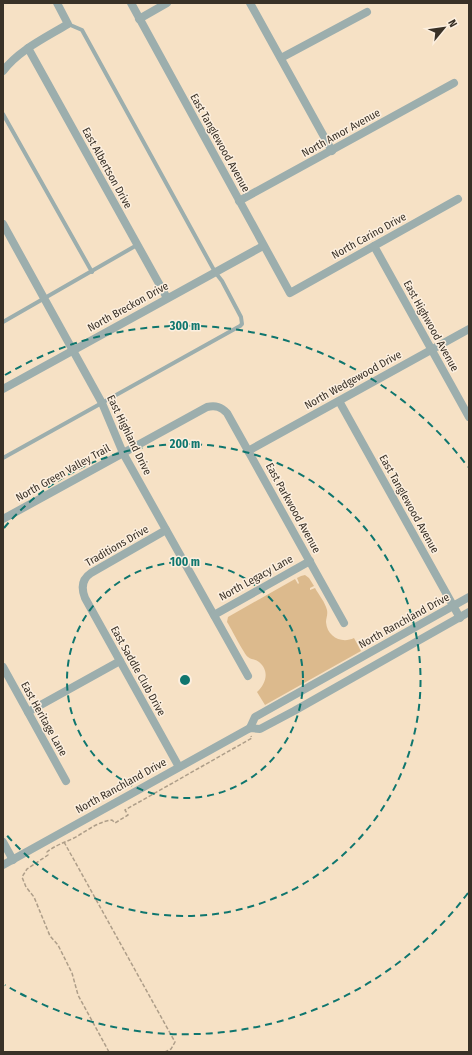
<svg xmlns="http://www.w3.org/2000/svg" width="472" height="1055" font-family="'Fira Sans Condensed',sans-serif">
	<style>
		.green { fill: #dcba8d }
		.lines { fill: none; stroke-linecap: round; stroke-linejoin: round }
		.path { stroke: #ae9e89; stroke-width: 1.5; stroke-dasharray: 4 2; stroke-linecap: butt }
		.service { stroke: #9caead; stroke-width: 4 }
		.minor { stroke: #9caead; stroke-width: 8 }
		.ring { fill: none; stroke: #0f766e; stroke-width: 2; stroke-dasharray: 7 5 }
		.labels { text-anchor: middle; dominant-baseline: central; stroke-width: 3; stroke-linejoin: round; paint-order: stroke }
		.street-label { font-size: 11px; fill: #393127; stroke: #fcefdf }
		.centre { fill: #0f766e; stroke: #fcefdf; stroke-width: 2 }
		.ring-label { font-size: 12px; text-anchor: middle; font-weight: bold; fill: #0f766e; stroke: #fcefdf; stroke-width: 3; stroke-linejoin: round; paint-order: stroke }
	</style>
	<rect width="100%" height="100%" fill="#f6e1c5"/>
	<path class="green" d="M305,575l4,3 5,8 -4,2v2l5,-2c4,7 10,14 12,22 1,5 -1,8 -1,12 1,15 16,22 28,16l7,13 -96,54 -8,-13c9,-8 13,-21 2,-30 -3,-3 -8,-2 -11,-5 -4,-3 -17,-29 -21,-35l1,-5 67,-38 3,5 1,-1 -2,-5 4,-2z"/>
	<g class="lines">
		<g class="path">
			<path d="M64,842l111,200 -4,7 -6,3"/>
			<path d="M109,1052l-31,-57 -6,-22 -14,-28 -8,-9 -16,-39 -8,-10 -4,-10 5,-8 21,-14 -1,-3c7,-6 16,-9 25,-13 14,-7 24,-17 40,-19l3,3 13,-8 -3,-5 127,-72 -1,-2"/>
		</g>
		<g class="service">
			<path d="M3,114l89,158"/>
			<path d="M3,322l134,-77"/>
			<path d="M3,458l237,-132 2,-2 -1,-7 -19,-36 -7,-9 -133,-242 -14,-6"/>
		</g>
		<g class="minor">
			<path d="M131,3l159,290 168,-94"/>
			<path d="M250,3l82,148"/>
			<path d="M139,19l28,-16"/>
			<path d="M28,48l139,250"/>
			<path d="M281,58l86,-46"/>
			<path d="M3,71c16,-21 42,-33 65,-47l-11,-21"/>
			<path d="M239,201l215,-118"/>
			<path d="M3,224l99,179 21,50 125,223"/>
			<path d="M374,246l95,171"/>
			<path d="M3,389l260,-143"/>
			<path d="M339,401l121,217"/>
			<path d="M248,451l221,-122"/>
			<path d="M3,519l204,-112c9,-2 14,0 20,6l117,210"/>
			<path d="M166,530l-75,43c-9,6 -10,15 -6,25l94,169"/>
			<path d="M214,615l96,-54"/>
			<path d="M3,667l63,114"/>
			<path d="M28,712l92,-51"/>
			<path d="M250,728l5,-11 214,-120"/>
			<path d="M3,842l10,18"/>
			<path d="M3,865l247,-137 10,1 34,-18 175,-99"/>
		</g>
	</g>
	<g class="ring">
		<circle cx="185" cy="680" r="118"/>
		<path d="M4 528A236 236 0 1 1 4 832"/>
		<path d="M468 893A354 354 0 0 1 5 985M5 375A354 354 0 0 1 468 467"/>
	</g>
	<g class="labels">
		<g class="street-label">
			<text transform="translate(341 133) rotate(-29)">North Amor Avenue</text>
			<text transform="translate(220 143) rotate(61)">East Tanglewood Avenue</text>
			<text transform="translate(107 168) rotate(61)">East Albertson Drive</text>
			<text transform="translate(369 236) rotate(-29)">North Carino Drive</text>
			<text transform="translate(128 307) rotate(-29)">North Breckon Drive</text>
			<text transform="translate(431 326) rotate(61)">East Highwood Avenue</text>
			<text transform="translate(353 380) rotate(-29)">North Wedgewood Drive</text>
			<text transform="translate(129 435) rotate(64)">East Highland Drive</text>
			<text transform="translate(63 473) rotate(-29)">North Green Valley Trail</text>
			<text transform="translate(409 504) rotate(61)">East Tanglewood Avenue</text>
			<text transform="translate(293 508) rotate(61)">East Parkwood Avenue</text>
			<text transform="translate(117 546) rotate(-30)">Traditions Drive</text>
			<text transform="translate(256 578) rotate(-29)">North Legacy Lane</text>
			<text transform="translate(404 621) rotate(-29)">North Ranchland Drive</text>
			<text transform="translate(138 671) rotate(61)">East Saddle Club Drive</text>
			<text transform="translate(44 719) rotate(61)">East Heritage Lane</text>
			<text transform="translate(121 786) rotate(-29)">North Ranchland Drive</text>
		</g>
	</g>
	<circle cx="185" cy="680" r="6" class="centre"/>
	<g class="ring-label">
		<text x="185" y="330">300 m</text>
		<text x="185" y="448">200 m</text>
		<text x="185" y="566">100 m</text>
	</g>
	<rect width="472" height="1055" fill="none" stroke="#393127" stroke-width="8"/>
	<g transform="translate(444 28) rotate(61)" stroke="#fcefdf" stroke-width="3" paint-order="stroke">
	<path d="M0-3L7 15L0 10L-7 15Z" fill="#393127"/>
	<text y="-6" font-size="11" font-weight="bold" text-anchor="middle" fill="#393127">N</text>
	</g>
</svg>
